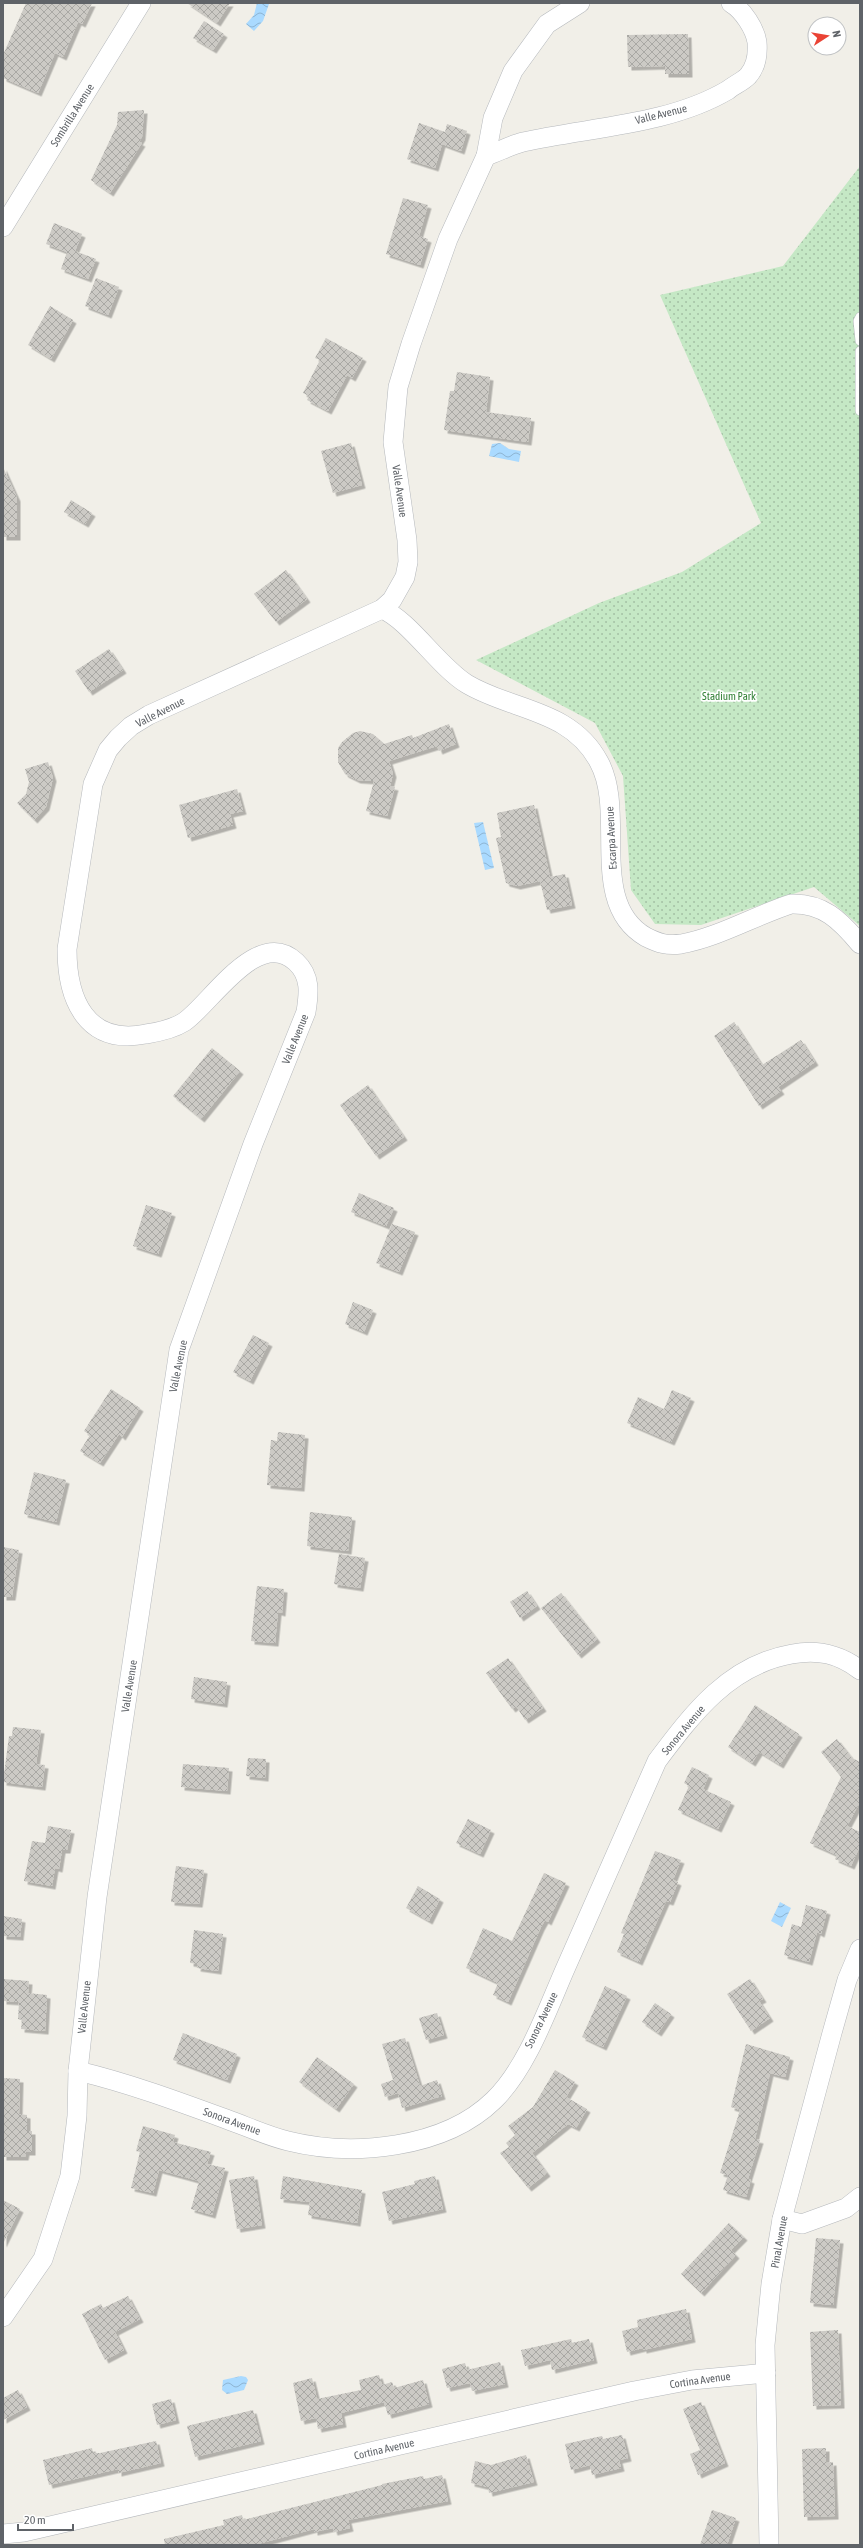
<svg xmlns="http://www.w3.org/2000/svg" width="863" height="2548" font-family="'Asap Condensed',sans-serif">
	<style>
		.park { fill: url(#park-dots) }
		.water { fill: url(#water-waves) }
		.building { fill: url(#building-cross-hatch); filter: url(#shadow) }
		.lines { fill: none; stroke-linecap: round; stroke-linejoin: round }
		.lane-casing { stroke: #b5b8bc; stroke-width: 10 }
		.street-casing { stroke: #b5b8bc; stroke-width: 20 }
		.lane { stroke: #fff; stroke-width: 9 }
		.street { stroke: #fff; stroke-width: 19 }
		.labels { text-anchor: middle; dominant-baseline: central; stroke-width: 3.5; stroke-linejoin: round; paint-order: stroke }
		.street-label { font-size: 11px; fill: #5f6368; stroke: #fff }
		.park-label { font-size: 11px; fill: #348238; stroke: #fff }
	</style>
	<defs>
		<pattern id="park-dots" width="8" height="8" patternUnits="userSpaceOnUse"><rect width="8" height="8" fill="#c5e8c5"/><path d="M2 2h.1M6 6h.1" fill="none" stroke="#a3c0a4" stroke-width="1.8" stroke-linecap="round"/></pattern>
		<pattern id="water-waves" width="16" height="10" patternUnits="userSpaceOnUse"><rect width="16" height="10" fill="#aadaff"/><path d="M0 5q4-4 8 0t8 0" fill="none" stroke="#8eb4d2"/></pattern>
		<pattern id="building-cross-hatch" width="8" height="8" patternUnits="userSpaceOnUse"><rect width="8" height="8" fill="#cccac5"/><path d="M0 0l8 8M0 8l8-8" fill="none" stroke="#a9a8a4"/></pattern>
		<filter id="shadow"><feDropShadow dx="3.5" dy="3.5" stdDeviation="0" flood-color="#0004"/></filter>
	</defs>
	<rect width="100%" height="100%" fill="#f1efe8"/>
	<path class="park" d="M860,166v760l-46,-39 -113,38 -46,-1 -24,-34 -8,-114 -28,-53 -119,-63 123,-57 83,-31 79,-49 -101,-228 123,-29z"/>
	<g class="water">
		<path d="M257,3l12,1 -6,17 -9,10 -8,-7 8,-9z"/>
		<path d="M500,443l9,6 12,2 -2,11 -30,-6 3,-12z"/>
		<path d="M483,822l11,46 -9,2 -11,-47z"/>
		<path d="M780,1902l11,6 -9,19 -11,-6z"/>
		<path d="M241,2376l5,1 2,3 -4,10 -17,4 -5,-4 1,-10z"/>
	</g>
	<g class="building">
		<path d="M26,3h66l-10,21 -4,-2 -15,35 -8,-4 -17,40 -35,-15v-23z"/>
		<path d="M187,3h43l-13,20z"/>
		<path d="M204,21l20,13 -11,16 -20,-12z"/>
		<path d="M688,34l1,40h-24v-8l-37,1 -1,-32z"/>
		<path d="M144,110l-2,27 -3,5 3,1 -32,50 -19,-13 26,-55 1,-13z"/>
		<path d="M419,123l26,9 2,-8 20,7 -6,20 -19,-7 -7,24 -28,-9z"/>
		<path d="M403,198l25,7 -9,31 9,3 -8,26 -34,-11z"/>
		<path d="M54,223l28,11 -7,17 21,8 -8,20 -27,-10 6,-17 -21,-8z"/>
		<path d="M96,278l23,9 -11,28 -23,-9z"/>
		<path d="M50,306l23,14 -22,39 -23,-14z"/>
		<path d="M326,338l37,20 -11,20 -5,-3 -19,36 -21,-11 2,-4 -6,-3 17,-33 -5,-2z"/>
		<path d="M457,372l33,5 -4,35 45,6 -3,24 -84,-12 6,-39h4z"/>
		<path d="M351,443l11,42 -29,8 -12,-42z"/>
		<path d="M3,467l14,31v39h-14z"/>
		<path d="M71,500l21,13 -7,11 -21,-12z"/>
		<path d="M286,570l21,29 -31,23 -22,-28z"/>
		<path d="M109,649l14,21 -34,22 -14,-21z"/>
		<path d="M449,724l7,20 -17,7 -2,-5 -48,15 4,13 -3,12 5,1 -8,29 -21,-5 8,-30 -17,-1 -12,-6 -7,-12v-14l4,-6 11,-9 7,-2 13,3 11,10 28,-9 1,3z"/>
		<path d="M48,762l5,16 -7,29 -12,13 -17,-17 9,-9 3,-12 -4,-13z"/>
		<path d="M237,789l6,22 -13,3 3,11 -45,13 -9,-33z"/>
		<path d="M534,805l16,72 15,-3 7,31 -25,5 -7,-29 -23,5 -11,-3 -10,-45 5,-1 -4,-24z"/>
		<path d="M734,1022l28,43 39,-25 14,22 -37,25 3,4 -22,15 -45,-70z"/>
		<path d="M212,1048l28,23 -39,48 -28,-23z"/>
		<path d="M368,1085l36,52 -28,19 -36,-51z"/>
		<path d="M359,1193l35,15 -8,18 -35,-14z"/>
		<path d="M146,1205l26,8 -14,41 -25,-8z"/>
		<path d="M392,1224l23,8 -16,40 -23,-9z"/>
		<path d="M353,1302l20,8 -9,22 -19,-8z"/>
		<path d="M253,1335l16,8 -19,38 -17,-9z"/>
		<path d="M111,1389l29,19 -18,29 -3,-3 -19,29 -20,-12 10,-16 -6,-4z"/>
		<path d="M672,1390l19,8 -20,44 -44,-19 11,-26 26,12z"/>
		<path d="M278,1432l27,3 -4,53 -34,-3 4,-45 6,1z"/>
		<path d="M34,1472l32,8 -10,42 -32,-8z"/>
		<path d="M310,1512l42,5 -4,34 -41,-5z"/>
		<path d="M3,1547l16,3 -7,47h-9z"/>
		<path d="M339,1554l26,4 -5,30 -26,-4z"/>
		<path d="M257,1586l27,3 -2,24 -4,-1 -3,31 -24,-2z"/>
		<path d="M527,1591l10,15 -17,12 -10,-16z"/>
		<path d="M561,1593l36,46 -19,16 -37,-47z"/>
		<path d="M508,1658l35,50 -18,12 -9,-14 -4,3 -26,-36z"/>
		<path d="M194,1677l33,5 -3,22 -33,-5z"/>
		<path d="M755,1705l44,29 -19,31 -21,-13 -7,11 -24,-16z"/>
		<path d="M13,1727l28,3 -5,34 9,1 -3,22 -39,-5 6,-46h3z"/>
		<path d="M837,1739l15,19 8,4v40l-13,24 13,6v14l-9,20 -16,-7 2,-4 -27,-12 31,-66 -20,-25z"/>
		<path d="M248,1758l18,1 -1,19 -19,-2z"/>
		<path d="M183,1764l46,4 -2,23 -46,-4z"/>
		<path d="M692,1767l17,8 -6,14 28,13 -13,27 -40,-19 11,-24 -5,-3z"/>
		<path d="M468,1819l23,11 -11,24 -24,-11z"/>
		<path d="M48,1826l23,4 -4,20h-5l-3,19 -4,-1 -3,18 -28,-5 8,-40 13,2z"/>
		<path d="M655,1851l26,9 -8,20 5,2 -8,20 -4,-1 -27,61 -22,-10 7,-18 -3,-1z"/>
		<path d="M176,1866l28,4 -5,34 -28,-2z"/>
		<path d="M544,1873l22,10 -18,39 -3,-2 -4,7 -33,75 -15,-7 5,-12 -32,-15 17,-40 29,13z"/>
		<path d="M418,1886l22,13 -11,22 -23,-13z"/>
		<path d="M806,1905l21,6 -6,23 -4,-2 -8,30 -25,-7 8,-31 9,3z"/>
		<path d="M3,1916l19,3 -2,18 -17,-1z"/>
		<path d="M194,1930l29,4 -5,37 -21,-3 1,-4 -8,-1z"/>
		<path d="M3,1979l26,2 -1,12 19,2 -2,36 -24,-2 1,-9 -4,-1 1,-17 -16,-1z"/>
		<path d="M750,1979l13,20 -4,2 11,17 -19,13 -24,-37z"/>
		<path d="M605,1986l22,10 -24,51 -21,-10z"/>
		<path d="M655,2003l16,11 -13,19 -16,-11z"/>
		<path d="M437,2013l7,22 -18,5 -7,-22z"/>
		<path d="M183,2033l54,21 -10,26 -54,-20z"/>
		<path d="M405,2038l15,48 17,-6 5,16 -40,12 -4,-15 -13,4 -4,-13 12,-4 -11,-36z"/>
		<path d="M746,2044l44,13 -5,20 -15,-4 -15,66 5,1 -12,39 3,1 -5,17 -23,-7 5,-15 -8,-2 20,-63 -9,-3z"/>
		<path d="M317,2057l37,27 -18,25 -37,-27z"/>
		<path d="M555,2070l20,12 -9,15 21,12 -11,19 -8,-4 -36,29 15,20 -19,15 -28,-35 9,-6 -3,-4 9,-8 -7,-9 25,-19z"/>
		<path d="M3,2078l17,1 -1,35 8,1v16h5v21h-6l-1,5h-22z"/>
		<path d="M143,2126l32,9 -2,7 38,10 -4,12 18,4 -13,47 -21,-6 8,-28 -40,-11 -6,23 -22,-5 9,-36 -4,-1z"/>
		<path d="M254,2176l8,49 -25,4 -8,-49z"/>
		<path d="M283,2176l79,14 -5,33 -49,-8 2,-13 -30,-3z"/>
		<path d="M435,2176l8,33 -54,12 -7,-29 33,-8 -1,-3z"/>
		<path d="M3,2200l17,9 -17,35z"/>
		<path d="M729,2223l15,14 -13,13 5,5 -35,38 -20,-19z"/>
		<path d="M816,2238l24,2 -7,65 -23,-2z"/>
		<path d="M128,2296l12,23 -25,13 9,18 -19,10 -23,-46 19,-10 2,4z"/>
		<path d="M686,2309l6,30 -49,11v-2l-16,4 -5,-21 16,-4 -1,-7z"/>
		<path d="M838,2330l3,75 -28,1 -3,-74z"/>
		<path d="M571,2339l1,4 17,-4 5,21 -42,10 -2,-10 -25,6 -4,-16z"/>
		<path d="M500,2362l5,22 -33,7 -2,-8 -23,5 -5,-19 23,-6 2,7z"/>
		<path d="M379,2375l3,10 10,-3 2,6 29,-8 6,24 -41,11 -4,-13 -43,11 2,11 -25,5 -2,-11 -15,3 -8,-38 19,-5 5,21 44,-9 -2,-10z"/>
		<path d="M18,2390l9,17 -24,13v-22z"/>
		<path d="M171,2399l5,21 -19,5 -5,-21z"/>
		<path d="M701,2402l24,61 -27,12 -8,-21 10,-4 -17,-41z"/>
		<path d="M253,2410l8,31 -66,16 -8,-31z"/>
		<path d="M622,2435l6,23 -9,2 2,8 -29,7 -2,-10 -19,5 -6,-26 37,-8 1,3z"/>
		<path d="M156,2441l5,22 -43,10v-4l-69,16 -6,-25 49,-12 1,5h7z"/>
		<path d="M826,2448v15l7,-1 2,54 -31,1 -2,-68z"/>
		<path d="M526,2455l8,27 -45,11 -1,-6 -17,-4 4,-22 16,4z"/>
		<path d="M442,2475l6,26 -100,19 2,8 -16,4 -1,-4 -19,4v-3l-60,16h-89l-1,-6 60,-14 -1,-5 19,-5 1,5 139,-35v-1l41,-8 1,3z"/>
		<path d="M712,2510l24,8 -9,27h-27z"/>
	</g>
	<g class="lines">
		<defs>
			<g id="lane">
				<path d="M860,317l-2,4 2,20"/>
				<path d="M860,351v60"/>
			</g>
			<g id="street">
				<path d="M486,156c12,-4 25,-11 37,-14 67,-15 146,-17 205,-52 6,-5 14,-8 20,-14 8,-9 10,-22 9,-34 -2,-13 -14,-32 -26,-39"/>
				<path d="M3,227l138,-224"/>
				<path d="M382,609c27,11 57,58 85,75 45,27 104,25 132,78 28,51 -12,141 47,175 12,6 21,9 35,7 38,-7 73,-28 110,-40 32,-1 49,16 69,40"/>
				<path d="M78,2071c50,12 99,30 148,48 20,7 41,17 62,22 64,16 156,8 206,-41 33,-32 53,-90 72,-133 30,-69 61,-137 91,-206 36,-48 72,-96 135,-107 26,-5 47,0 68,16"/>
				<path d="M782,2219l20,5 44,-16 14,-11"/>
				<path d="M3,2317l40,-58 27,-83 7,-60 1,-45 19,-174 82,-547 74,-206 53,-132c3,-19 5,-36 -10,-50 -39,-36 -86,43 -112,60 -11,7 -25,10 -38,12 -60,12 -79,-35 -79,-85l26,-165 15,-34 10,-12 13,-12 18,-11 233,-106 10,-9 13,-23 3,-15 -1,-22 -14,-98 5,-55 13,-43 37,-105 38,-83 7,-38 20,-47 34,-47 33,-21"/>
				<path d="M3,2534l21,-2 610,-141 58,-11 74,-7"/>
				<path d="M769,2545l-4,-200 6,-61 11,-65 50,-186 15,-53 13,-31"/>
			</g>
		</defs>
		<use href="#lane" class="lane-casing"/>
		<use href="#street" class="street-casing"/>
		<use href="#lane" class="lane"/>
		<use href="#street" class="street"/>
	</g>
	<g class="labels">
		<g class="street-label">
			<text transform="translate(661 114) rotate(-14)">Valle Avenue</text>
			<text transform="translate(72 115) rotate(-58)">Sombrilla Avenue</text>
			<text transform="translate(400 491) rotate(82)">Valle Avenue</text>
			<text transform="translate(160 712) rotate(-27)">Valle Avenue</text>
			<text transform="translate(611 838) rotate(-93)">Escarpa Avenue</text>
			<text transform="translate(295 1039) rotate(-68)">Valle Avenue</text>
			<text transform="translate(178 1366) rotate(-78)">Valle Avenue</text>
			<text transform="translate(129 1686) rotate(-81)">Valle Avenue</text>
			<text transform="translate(683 1730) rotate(-50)">Sonora Avenue</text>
			<text transform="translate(84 2007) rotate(-84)">Valle Avenue</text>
			<text transform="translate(541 2020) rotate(-64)">Sonora Avenue</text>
			<text transform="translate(232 2121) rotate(20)">Sonora Avenue</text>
			<text transform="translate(779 2242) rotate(-80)">Pinal Avenue</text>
			<text transform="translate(700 2380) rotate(-8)">Cortina Avenue</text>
			<text transform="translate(384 2449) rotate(-13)">Cortina Avenue</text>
		</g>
		<g class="park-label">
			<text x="729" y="696">Stadium Park</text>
		</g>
	</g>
	<rect width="863" height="2548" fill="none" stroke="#5f6368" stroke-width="8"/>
	<g transform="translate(827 36) rotate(78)"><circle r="19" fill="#ffffff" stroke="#bfc1c3"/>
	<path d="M0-3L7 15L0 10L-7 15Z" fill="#ea4335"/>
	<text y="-6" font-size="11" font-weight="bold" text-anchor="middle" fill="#5f6368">N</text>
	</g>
	<path d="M18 2524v6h55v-6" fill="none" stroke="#5f6368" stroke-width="2"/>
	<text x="24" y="2524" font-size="12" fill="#5f6368" stroke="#ffffff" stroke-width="3" paint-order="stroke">20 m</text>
</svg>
